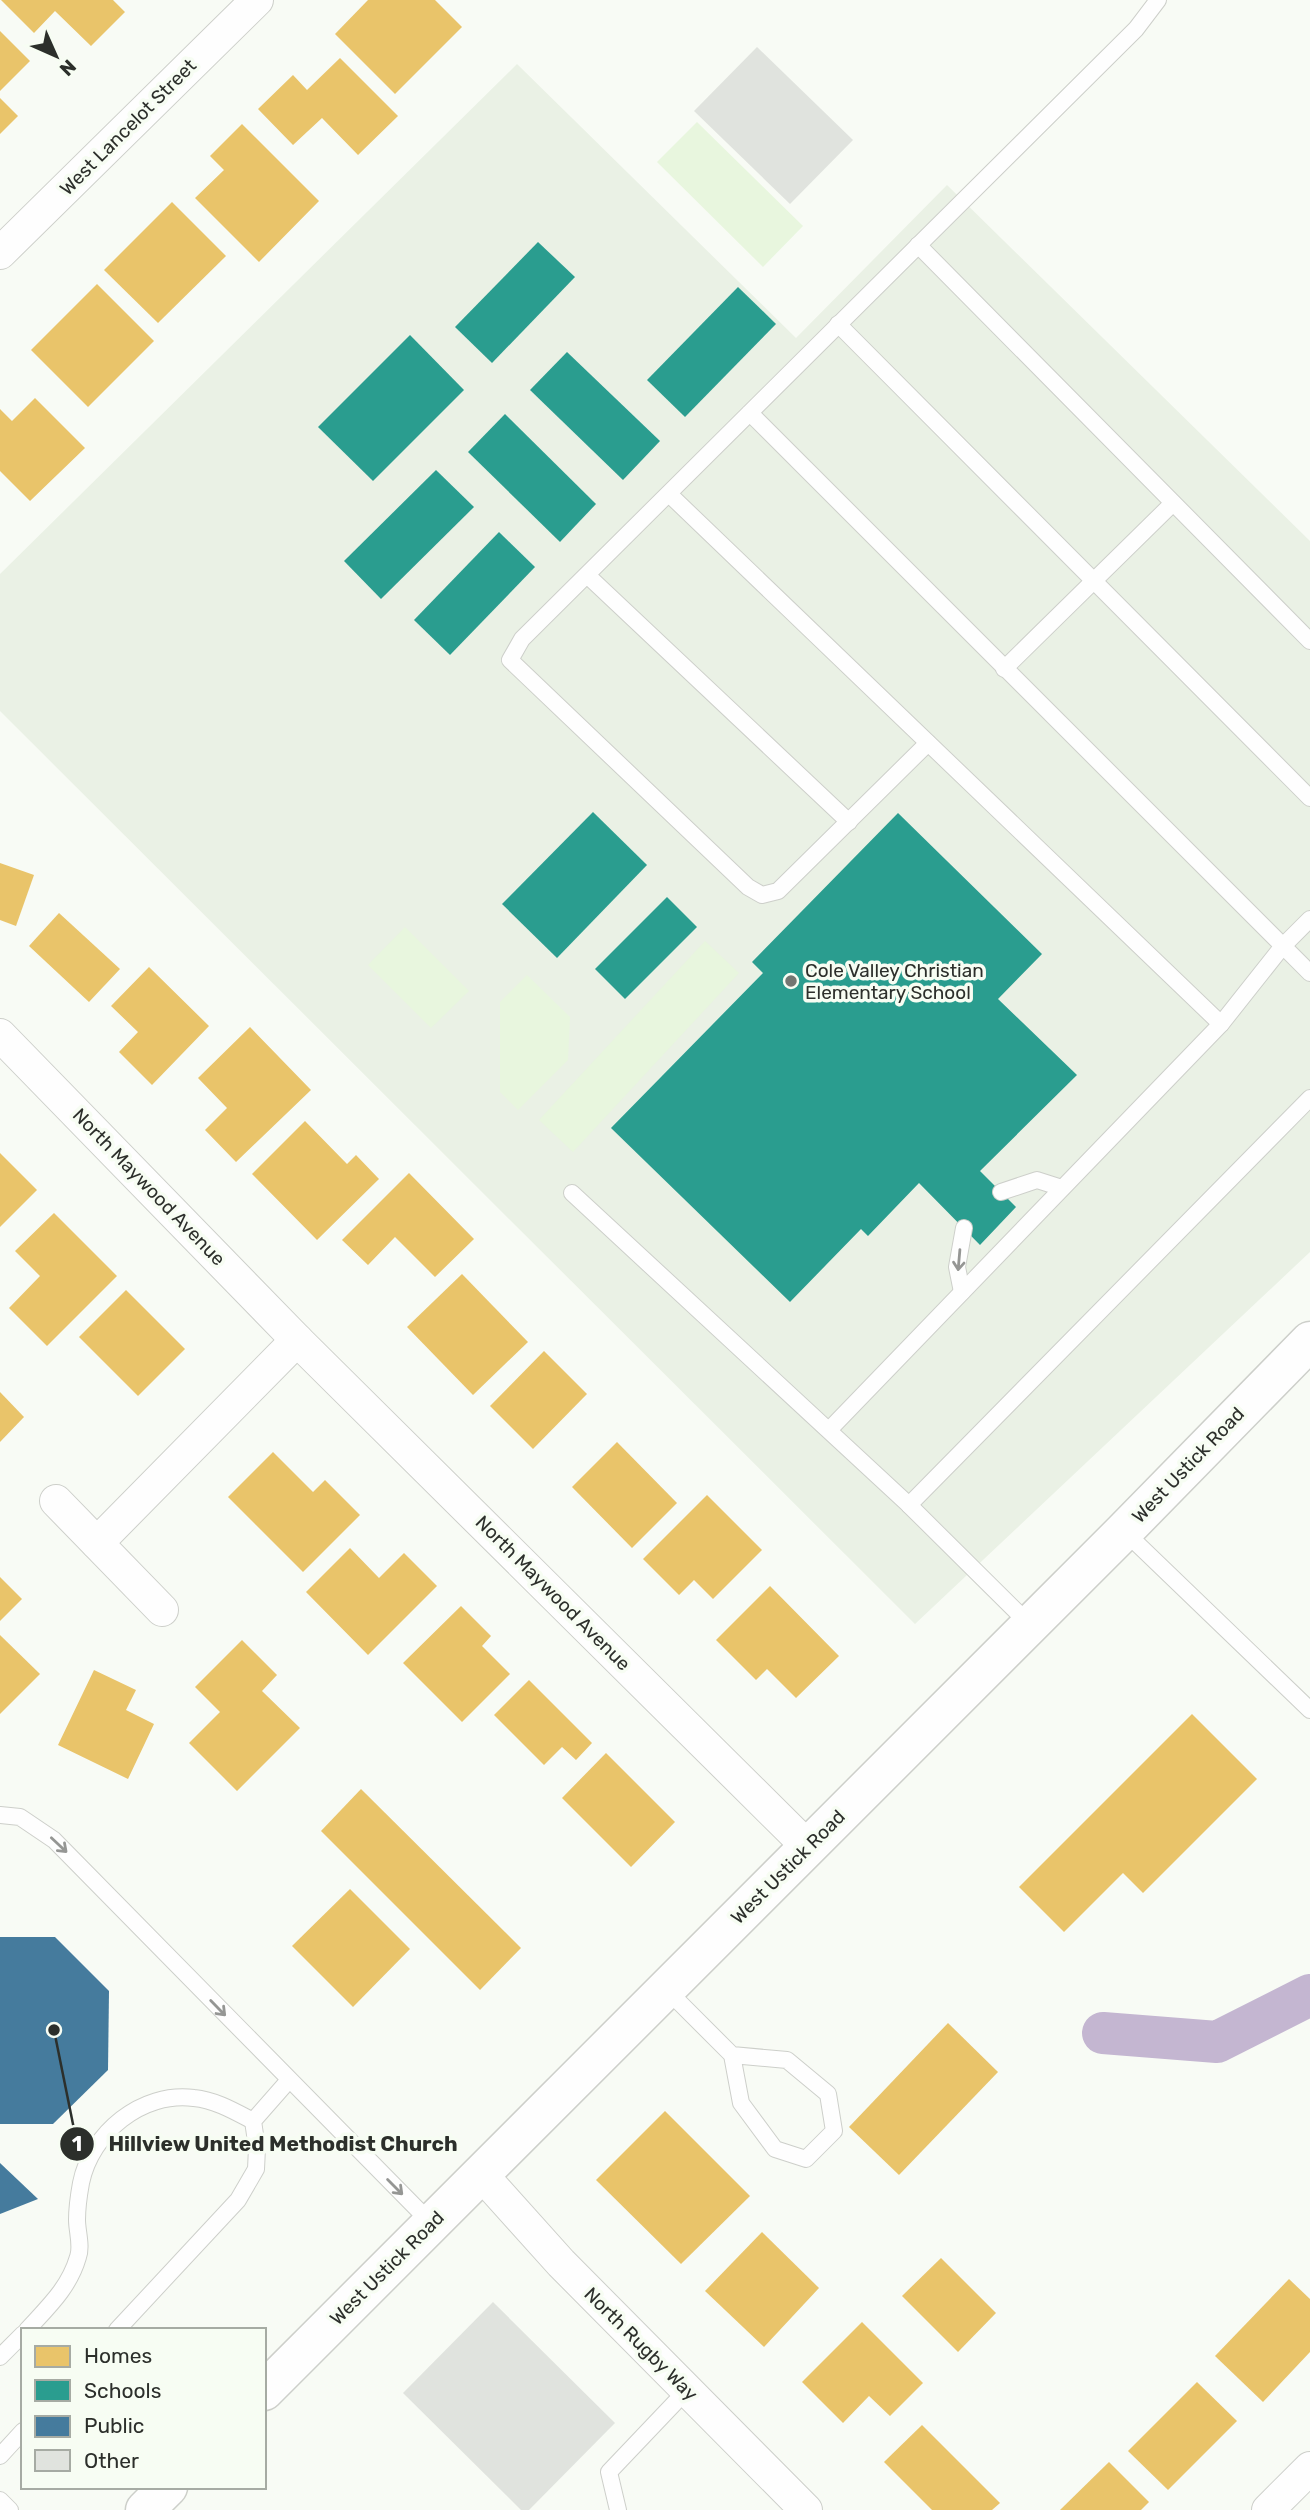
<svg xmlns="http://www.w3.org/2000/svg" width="1310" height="2510" font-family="Rubik,sans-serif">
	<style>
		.built { fill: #eaf1e5 }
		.green { fill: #e8f6de }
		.homes { fill: #e9c46a }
		.schools { fill: #2a9d8f }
		.public { fill: #457b9d }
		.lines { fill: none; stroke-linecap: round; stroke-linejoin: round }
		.canal { stroke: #c4b6d1; stroke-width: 42 }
		.building { fill: #e0e3de }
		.service-casing { stroke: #cdcfca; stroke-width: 18 }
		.minor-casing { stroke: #cdcfca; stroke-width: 34 }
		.secondary-casing { stroke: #cdcfca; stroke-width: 41 }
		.service { stroke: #fefefe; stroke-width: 16 }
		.minor { stroke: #fefefe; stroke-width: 32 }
		.secondary { stroke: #fefefe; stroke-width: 38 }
		.oneway { stroke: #959694 }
		.poi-dot { fill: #737672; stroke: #f7fdf3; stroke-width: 2.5 }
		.labels { text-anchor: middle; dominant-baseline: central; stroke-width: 7; stroke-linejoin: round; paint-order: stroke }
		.street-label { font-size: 19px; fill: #2c2f2b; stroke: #f7fdf3 }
		.poi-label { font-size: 19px; fill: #2c2f2b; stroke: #f7fdf3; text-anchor: start }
		.leader { fill: none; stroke: #2c2f2b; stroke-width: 2.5 }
		.callout-dot { fill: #2c2f2b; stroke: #f7fdf3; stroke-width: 2.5 }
		.mark-label { font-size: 21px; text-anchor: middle; font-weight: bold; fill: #fff }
		.callout-label { font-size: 21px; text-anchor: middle; font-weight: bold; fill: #2c2f2b; stroke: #f7fdf3; stroke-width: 7; stroke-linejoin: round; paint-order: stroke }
	</style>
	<rect width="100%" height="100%" fill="#f8fbf5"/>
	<path class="built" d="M517,64l279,274 151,-153 363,356v711l-395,372 -915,-913v-137z"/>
	<g class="green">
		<path d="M697,122l106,104 -40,41 -106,-105z"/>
		<path d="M405,927l64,64 -38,37 -63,-63z"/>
		<path d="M705,941l34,32 -166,179 -34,-32z"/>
		<path d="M527,975l43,42 -2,43 -50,50 -18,-18v-90z"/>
	</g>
	<g class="homes">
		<path d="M1,0h112l12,12 -34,34 -36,-35 -21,22z"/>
		<path d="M368,0h67l27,27 -67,67 -60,-60z"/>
		<path d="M0,31l30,30 -30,30z"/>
		<path d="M340,58l58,58 -40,39 -36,-37 -29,27 -35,-36 35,-34 14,15z"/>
		<path d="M0,98l18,18 -18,18z"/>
		<path d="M242,124l77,77 -60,61 -64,-64 29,-28 -14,-14z"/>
		<path d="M172,202l54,54 -68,67 -54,-53z"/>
		<path d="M97,284l57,57 -66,66 -57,-57z"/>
		<path d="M35,398l50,50 -55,53 -30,-30v-62l12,12z"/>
		<path d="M0,863l34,12 -18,51 -16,-6z"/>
		<path d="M59,913l61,56 -31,33 -60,-56z"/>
		<path d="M149,967l60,59 -57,59 -33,-33 19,-20 -27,-26z"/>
		<path d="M250,1027l61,63 -75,72 -31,-32 22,-22 -29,-30z"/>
		<path d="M305,1121l42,43 9,-9 23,24 -62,61 -65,-66z"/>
		<path d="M0,1153l37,37 -37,37z"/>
		<path d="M409,1173l65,66 -39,38 -40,-40 -27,28 -26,-25z"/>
		<path d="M54,1213l63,63 -70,70 -38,-38 31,-32 -25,-25z"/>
		<path d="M462,1274l66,68 -55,53 -66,-68z"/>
		<path d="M126,1290l59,59 -47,47 -59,-59z"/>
		<path d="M544,1351l43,43 -54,55 -43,-43z"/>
		<path d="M0,1392l24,25 -24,25z"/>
		<path d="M617,1442l60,61 -45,45 -60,-61z"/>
		<path d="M273,1452l40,40 12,-12 35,35 -57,57 -75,-75z"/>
		<path d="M707,1495l55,55 -49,49 -19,-19 -15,15 -36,-36z"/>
		<path d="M350,1548l29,30 25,-25 33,33 -69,69 -62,-63z"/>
		<path d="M0,1577l22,22 -22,22z"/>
		<path d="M770,1586l69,70 -43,42 -29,-29 -11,11 -40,-40z"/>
		<path d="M461,1606l30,30 -9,10 28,28 -48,48 -59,-59z"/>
		<path d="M0,1635l40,39 -40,40z"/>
		<path d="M242,1640l35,35 -15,16 38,37 -63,63 -48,-48 31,-31 -25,-25z"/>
		<path d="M94,1670l42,20 -10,20 28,14 -26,55 -70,-34z"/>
		<path d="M529,1680l63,63 -16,17 -14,-13 -18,18 -50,-50z"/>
		<path d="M1192,1714l65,65 -114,114 -20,-20 -59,59 -45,-45z"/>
		<path d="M606,1753l69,69 -44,45 -69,-69z"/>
		<path d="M361,1789l160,159 -41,42 -159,-159z"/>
		<path d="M350,1889l60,60 -57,58 -61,-61z"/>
		<path d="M948,2023l50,49 -99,103 -50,-48z"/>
		<path d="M665,2111l85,85 -69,68 -85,-84z"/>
		<path d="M762,2232l57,56 -55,59 -59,-56z"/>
		<path d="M941,2258l55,55 -38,39 -56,-56z"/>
		<path d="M1289,2279l21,20v53l-47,50 -48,-46z"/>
		<path d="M862,2322l61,61 -33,33 -21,-20 -26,27 -41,-41z"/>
		<path d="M1197,2382l40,39 -69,69 -40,-39z"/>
		<path d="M922,2425l78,78 -8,7h-60l-48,-48z"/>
		<path d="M1109,2462l40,40 -8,8h-81z"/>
	</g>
	<g class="schools">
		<path d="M538,242l37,35 -83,86 -37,-36z"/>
		<path d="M738,287l38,37 -91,93 -38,-37z"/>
		<path d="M410,335l54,55 -91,91 -55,-54z"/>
		<path d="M567,352l93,89 -37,39 -93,-90z"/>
		<path d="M505,414l91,90 -36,38 -92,-90z"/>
		<path d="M436,470l38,37 -93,92 -37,-38z"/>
		<path d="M499,532l36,35 -85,88 -36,-35z"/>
		<path d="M593,812l54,53 -90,93 -55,-54z"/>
		<path d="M898,813l144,141 -44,45 79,76 -97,96 36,36 -36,38 -61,-62 -51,53 -7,-7 -71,73 -179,-174 152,-155 -11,-11z"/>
		<path d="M667,897l30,30 -72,72 -30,-30z"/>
	</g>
	<g class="public">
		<path d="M0,1937h55l54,54 -1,79 -55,54h-53z"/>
		<path d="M0,2163l38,36 -38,15z"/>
	</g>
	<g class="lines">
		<path class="canal" d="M1103,2033l114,9 93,-47"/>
	</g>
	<g class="building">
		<path d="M757,47l96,93 -63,64 -96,-93z"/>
		<path d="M493,2302l122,121 -86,87h-8l-118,-117z"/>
	</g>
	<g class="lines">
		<defs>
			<g id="service">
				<path d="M918,245l392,396"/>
				<path d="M838,324l472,474"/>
				<path d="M750,413l560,560"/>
				<path d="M669,494l552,530"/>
				<path d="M587,575l262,247"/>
				<path d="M1004,669l169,-166"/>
				<path d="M928,743l-150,148 -16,4 -14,-8 -238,-227 12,-21 614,-610 22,-29"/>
				<path d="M1001,1192l36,-12 25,8"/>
				<path d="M572,1193l337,312 120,119"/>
				<path d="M962,1292l-5,-25 7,-39"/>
				<path d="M829,1430l392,-406 61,-77 28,-28"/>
				<path d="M909,1505l401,-407"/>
				<path d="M1124,1531l186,179"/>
				<path d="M0,1815l20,2 34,23 378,384"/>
				<path d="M666,1989l66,66 9,48 34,46 31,10 28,-28 -6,-37 -41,-34 -55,-5"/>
				<path d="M27,2330c21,-23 42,-42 51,-73 4,-11 -1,-26 -1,-37 0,-12 2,-26 4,-37 10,-50 61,-92 113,-85 21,2 40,13 59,23"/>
				<path d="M117,2330l121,-130 18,-31 1,-21 -4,-27 36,-41"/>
				<path d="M0,2357l23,-23"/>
				<path d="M0,2456l23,-25"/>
				<path d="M0,2500l10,10"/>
				<path d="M618,2510l-9,-38 78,-82"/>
			</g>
			<g id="minor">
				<path d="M0,253l257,-253"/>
				<path d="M0,1035l297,305 511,507"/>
				<path d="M56,1501l106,109"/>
				<path d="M97,1543l200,-203"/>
				<path d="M481,2174l80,89 245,247"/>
				<path d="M1268,2510l42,-42"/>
			</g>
			<g id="secondary">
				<path d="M264,2391l860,-860 186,-190"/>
				<path d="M145,2510l23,-23"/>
			</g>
		</defs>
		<use href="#service" class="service-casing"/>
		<use href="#minor" class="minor-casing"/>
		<use href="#secondary" class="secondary-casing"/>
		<use href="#service" class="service"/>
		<use href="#minor" class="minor"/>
		<use href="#secondary" class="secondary"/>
	</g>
	<defs><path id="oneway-shaft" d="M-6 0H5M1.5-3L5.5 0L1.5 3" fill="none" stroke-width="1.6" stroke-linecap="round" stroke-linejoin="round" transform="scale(1.75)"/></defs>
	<g class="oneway">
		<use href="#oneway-shaft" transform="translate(959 1260) rotate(95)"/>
		<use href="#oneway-shaft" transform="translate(59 1845) rotate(43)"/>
		<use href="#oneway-shaft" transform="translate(218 2008) rotate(46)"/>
		<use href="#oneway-shaft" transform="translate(395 2187) rotate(45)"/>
	</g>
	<circle class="poi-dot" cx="791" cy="981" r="7"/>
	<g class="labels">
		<g class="street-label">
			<text transform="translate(128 127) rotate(-45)">West Lancelot Street</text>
			<text transform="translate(149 1187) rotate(46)">North Maywood Avenue</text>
			<text transform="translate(1188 1465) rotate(-46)">West Ustick Road</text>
			<text transform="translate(553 1593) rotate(45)">North Maywood Avenue</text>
			<text transform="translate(788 1867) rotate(-45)">West Ustick Road</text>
			<text transform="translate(387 2268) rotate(-45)">West Ustick Road</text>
			<text transform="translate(641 2344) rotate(45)">North Rugby Way</text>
		</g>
		<g class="poi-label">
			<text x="805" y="970">Cole Valley Christian<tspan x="805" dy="22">Elementary School</tspan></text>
		</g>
	</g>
	<path class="leader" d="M54 2030L77 2144"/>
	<g class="callout-dot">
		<circle cx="54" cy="2030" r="7"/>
		<circle cx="77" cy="2144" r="18"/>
	</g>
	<g class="mark-label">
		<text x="77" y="2151">1</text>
	</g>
	<g class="callout-label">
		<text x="283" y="2151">Hillview United Methodist Church</text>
	</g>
	<rect x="21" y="2328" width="245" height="161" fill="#f7fdf3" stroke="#a6aba3" stroke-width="2"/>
	<rect x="35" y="2346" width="35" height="21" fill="#e9c46a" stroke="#a6aba3" stroke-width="2"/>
	<text x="84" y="2363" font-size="21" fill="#2c2f2b">Homes</text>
	<rect x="35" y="2380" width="35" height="21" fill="#2a9d8f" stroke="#a6aba3" stroke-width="2"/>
	<text x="84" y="2398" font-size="21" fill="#2c2f2b">Schools</text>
	<rect x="35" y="2416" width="35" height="21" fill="#457b9d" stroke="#a6aba3" stroke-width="2"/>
	<text x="84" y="2433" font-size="21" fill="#2c2f2b">Public</text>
	<rect x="35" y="2450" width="35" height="21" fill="#e0e3de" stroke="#a6aba3" stroke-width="2"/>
	<text x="84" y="2468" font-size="21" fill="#2c2f2b">Other</text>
	<g transform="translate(56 56) rotate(135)" stroke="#f7fdf3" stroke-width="5" paint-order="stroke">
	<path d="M0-5L12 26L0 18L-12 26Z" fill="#2c2f2b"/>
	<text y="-10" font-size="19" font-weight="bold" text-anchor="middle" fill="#2c2f2b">N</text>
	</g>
</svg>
